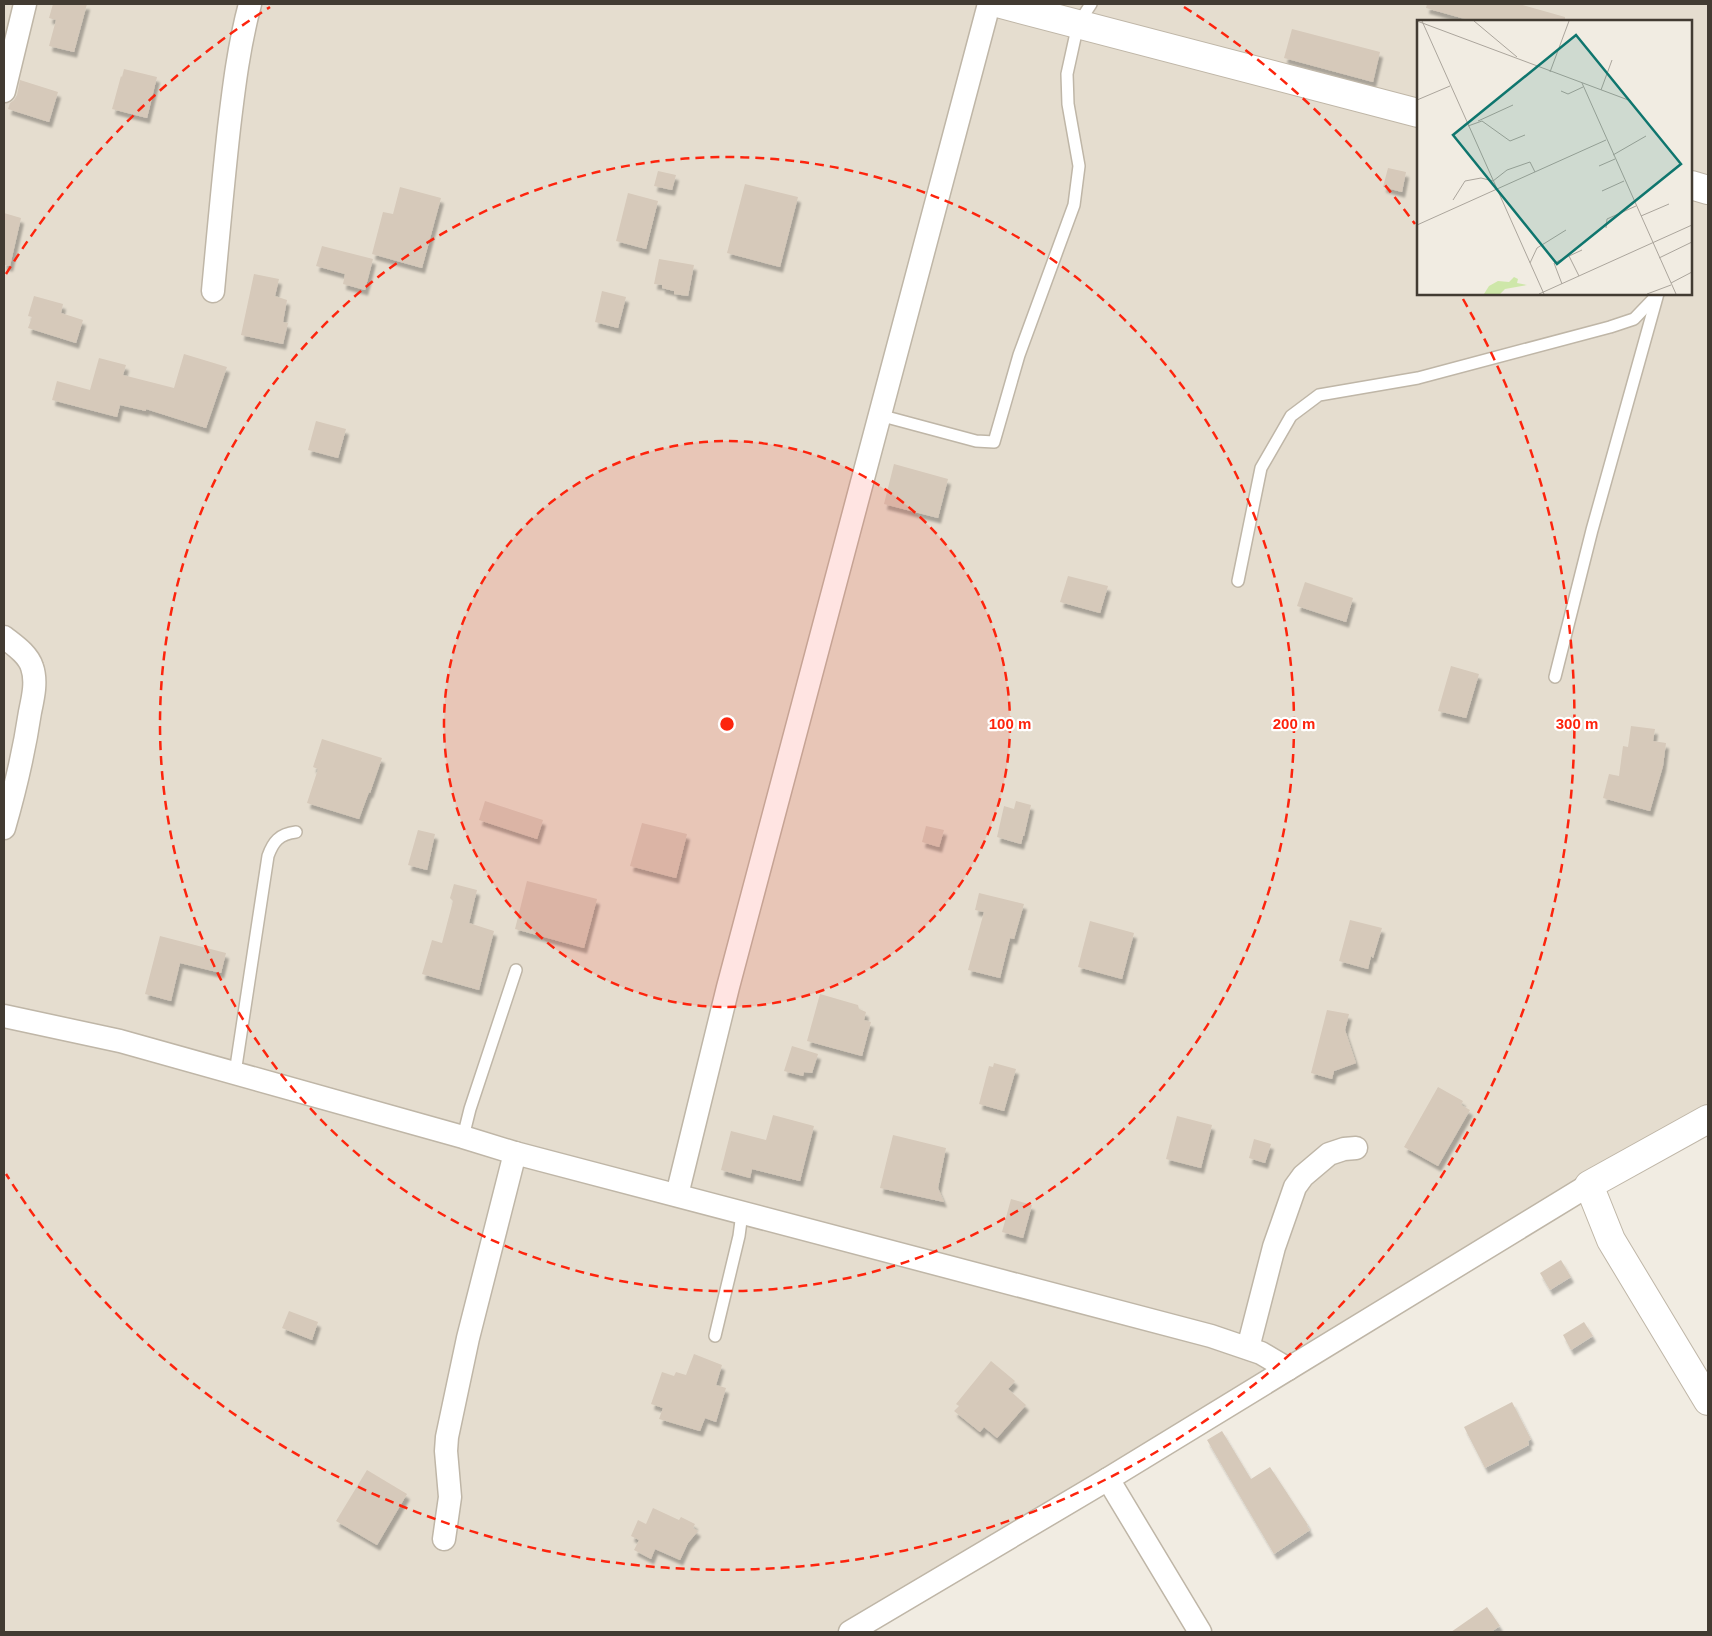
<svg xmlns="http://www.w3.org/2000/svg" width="1712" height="1636" font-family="Arial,sans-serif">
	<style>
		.residential { fill: #e5ddcf; fill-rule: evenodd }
		.building { fill: #d6c9ba; filter: url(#shadow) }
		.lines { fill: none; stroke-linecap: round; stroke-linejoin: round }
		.service-casing { stroke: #bfb6a7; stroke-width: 14 }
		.minor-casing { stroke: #bfb6a7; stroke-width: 25 }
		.tertiary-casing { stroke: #bfb6a7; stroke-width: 30 }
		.service { stroke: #fff; stroke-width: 11 }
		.minor { stroke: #fff; stroke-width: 22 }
		.tertiary { stroke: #fff; stroke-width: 28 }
		.ring { fill: none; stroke: #fd240d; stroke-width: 2.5; stroke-dasharray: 9 6 }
		.inset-road { fill: none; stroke: #aba59c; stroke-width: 1 }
		.view { fill: #0f766e; fill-opacity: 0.15; stroke: #0f766e; stroke-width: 2.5 }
		.inset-edge { fill: none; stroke: #423b32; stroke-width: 2.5 }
		.centre { fill: #fd240d; stroke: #fff; stroke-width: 2.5 }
		.ring-label { font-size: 15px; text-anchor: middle; font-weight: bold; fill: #fd240d; stroke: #fff; stroke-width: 4.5; stroke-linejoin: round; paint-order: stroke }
	</style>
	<defs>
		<filter id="shadow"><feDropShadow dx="3" dy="5.5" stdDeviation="1" flood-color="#0004"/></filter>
	</defs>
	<rect width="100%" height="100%" fill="#f1ece2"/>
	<path class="residential" d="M4,4h1704v1124l-862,504h-842zM1418,21h273v273h-273z"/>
	<g class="building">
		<path d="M53,4h34l-13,48 -25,-6 7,-26 -7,-2z"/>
		<path d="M1427,4h92l46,13v4h-93l-46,-13z"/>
		<path d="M1292,29l88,23 -7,30 -89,-24z"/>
		<path d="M124,69l33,8 -10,41 -35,-9 9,-33 1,1z"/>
		<path d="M20,80l38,12 -9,30 -41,-13 2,-6 4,-3 3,-5z"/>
		<path d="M1388,168l18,4 -4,20 -19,-5z"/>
		<path d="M658,171l18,4 -4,15 -18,-4z"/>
		<path d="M745,184l53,13 -18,70 -53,-14z"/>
		<path d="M400,187l41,11 -19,70 -50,-14 11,-42 10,2z"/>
		<path d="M628,193l30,8 -12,48 -30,-8z"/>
		<path d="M4,213l17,5 -11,48 -6,-1z"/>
		<path d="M322,246l51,13 -8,31 -22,-6 2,-10 -29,-8z"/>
		<path d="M659,259l35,6 -6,31 -14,-2v-3l-12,-3v-3l-8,-1z"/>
		<path d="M254,274l25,5 -4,17 12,4 -4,22 5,1 -5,21 -42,-9z"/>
		<path d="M602,291l24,6 -8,31 -23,-6z"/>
		<path d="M34,296l29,8 -2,9 22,7 -7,23 -48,-15 4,-11 -4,-1z"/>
		<path d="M184,354l43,13 -21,61 -60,-19v2l-26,-6 -3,12 -65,-17 5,-19 33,9 9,-32 27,7 -3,10 51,13z"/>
		<path d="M316,421l30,8 -8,29 -30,-8z"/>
		<path d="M894,464l54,15 -10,39 -54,-14z"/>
		<path d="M1068,576l40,10 -8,27 -40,-11z"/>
		<path d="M1305,582l48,16 -7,24 -49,-16z"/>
		<path d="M1451,666l28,8 -13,44 -28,-7z"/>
		<path d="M1631,726l24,3 -2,12 13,2 -3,23 -13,45 -47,-13 6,-24 10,2 4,-30 5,1z"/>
		<path d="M322,739l60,19 -12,35 -1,-1 -10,27 -52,-16 11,-34 -5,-2z"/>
		<path d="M485,801l58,19 -6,19 -58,-19z"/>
		<path d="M1016,801l15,4 -7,31h-1l-2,8 -24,-7 7,-31 10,3z"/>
		<path d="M642,823l45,11 -11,44 -46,-12z"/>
		<path d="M926,826l18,4 -5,17 -17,-5z"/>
		<path d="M418,830l17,4 -8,36 -19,-5z"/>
		<path d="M527,881l70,18 -13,49 -69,-19z"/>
		<path d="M454,884l23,6 -8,33 25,8 -15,59 -57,-16 10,-34 10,3 11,-42 -3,-3z"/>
		<path d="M979,893l45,11 -10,35 -4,-1 -10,40 -32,-8 16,-58 -9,-2z"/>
		<path d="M1350,920l32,8 -9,30 -2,-2 -3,13 -29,-8z"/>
		<path d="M1090,921l44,12 -12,46 -44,-12z"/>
		<path d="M160,936l66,17 -5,20 -41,-10 -9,38 -26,-7z"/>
		<path d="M820,994l38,11 1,4 7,3 -2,8 7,2 -9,34 -55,-15z"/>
		<path d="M1327,1010l22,4 -4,16 11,33 -22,8 -2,8 -21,-6z"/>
		<path d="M792,1046l26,8 -6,19 -8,-1 -1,4 -19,-5z"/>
		<path d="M994,1063l22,6 -12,42 -25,-7 10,-38 4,1z"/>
		<path d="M1438,1087l25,14 -2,4 9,5 -32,56 -34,-19z"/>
		<path d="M773,1115l41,11 -14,55 -48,-12 -2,9 -29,-8 10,-39 35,9z"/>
		<path d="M1177,1116l35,9 -11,43 -35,-9z"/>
		<path d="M893,1135l53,13 -8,40 6,14 -64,-14z"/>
		<path d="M1254,1139l17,5 -6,19 -16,-5z"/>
		<path d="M1011,1199l21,6 -9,33 -21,-6z"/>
		<path d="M1561,1260l10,17 -21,13 -10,-17z"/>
		<path d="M289,1311l29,11 -6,18 -30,-12z"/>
		<path d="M1584,1322l9,14 -22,14 -8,-15z"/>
		<path d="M694,1354l28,11 -6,20 10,3 -10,34 -11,-4 -5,13 -41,-12 4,-11 -12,-4 11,-32 12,4 2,-4 10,3z"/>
		<path d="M991,1361l24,20 -7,8 18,16 -29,33 -13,-11 -4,5 -26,-21 5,-5 -3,-2z"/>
		<path d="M1512,1402l19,37 -3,2 1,4 -44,23 -21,-41z"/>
		<path d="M1222,1431l29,48 19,-12 38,58 -1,1 3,4 -36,24 -67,-114z"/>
		<path d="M367,1470l40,24 -30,51 -41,-24z"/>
		<path d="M653,1508l26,12 2,-3 14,7 -2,4 5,3 -10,12 -8,17 -25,-11 -4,10 -17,-9 5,-10 -8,-4 7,-16 8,4z"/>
		<path d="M1487,1607l13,19 -9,6h-40z"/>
	</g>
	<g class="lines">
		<defs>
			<g id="service">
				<path d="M879,415l97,26 18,1 25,-87 55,-150 5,-39 -11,-62 -1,-30 11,-50 13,-20"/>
				<path d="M1238,581l23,-113 30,-52 28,-21 99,-17 192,-51 24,-8 24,-25"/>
				<path d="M1555,677l37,-147 65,-233"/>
				<path d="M235,1073l33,-217c5,-14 11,-22 28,-24"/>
				<path d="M463,1137l7,-28 46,-139"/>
				<path d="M715,1336l24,-100 3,-23"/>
			</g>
			<g id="minor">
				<path d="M4,91l21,-87"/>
				<path d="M213,291c5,-54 10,-109 16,-163 5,-42 10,-83 21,-124"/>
				<path d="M4,637c10,8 24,17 28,30 5,14 1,31 -2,45 -6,40 -15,78 -26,116"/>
				<path d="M4,1016l116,25 343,96 52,16 696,183 50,17 27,16"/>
				<path d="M677,1195l51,-208 261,-983"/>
				<path d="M1248,1348l26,-101 21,-60 8,-11 26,-22 15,-5 12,-1"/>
				<path d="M1108,1479l92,153"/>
				<path d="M444,1539l6,-42 -4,-46 1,-14 21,-99 47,-185"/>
				<path d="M850,1632l258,-153 481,-294"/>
			</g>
			<g id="tertiary">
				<path d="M1001,4l417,109"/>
				<path d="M1691,185l17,5"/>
				<path d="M1708,1119l-119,66 22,55 97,161"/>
			</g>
		</defs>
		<use href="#service" class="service-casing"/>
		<use href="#minor" class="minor-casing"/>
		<use href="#tertiary" class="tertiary-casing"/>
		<use href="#service" class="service"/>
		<use href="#minor" class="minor"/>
		<use href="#tertiary" class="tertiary"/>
	</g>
	<circle cx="727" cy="724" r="283" fill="#fd240d" fill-opacity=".12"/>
	<g class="ring">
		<circle cx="727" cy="724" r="283"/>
		<circle cx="727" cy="724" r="567"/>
		<path d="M6 274A850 850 0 0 1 270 7M1184 7A850 850 0 0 1 1415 224M1463 299A850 850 0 0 1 6 1174"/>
	</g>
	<g transform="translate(1417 20)">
		<rect width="275" height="275" fill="#f1ece2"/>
		<path d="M97,257l4,2 -1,4 10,2 -22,4 -5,5h-16l5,-8 9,-5 11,1z" fill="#cee7a9"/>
		<path class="inset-road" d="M0,1l214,80M5,1l122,273M57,1l43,36M133,52l19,-51M165,63l94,211M184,70l11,-30M144,71l7,3 15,-7M0,80l33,-14M61,101l35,-16M51,106l14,-5 28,20 15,-6M196,135l33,-19M182,146l16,-7M185,171l22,-10M36,180l12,-19 16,-3 12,3 14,-11 23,-8 5,10M224,196l28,-12M0,205l189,-85M189,208l1,-9 29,-13M152,236l10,20M242,238l33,-16M113,243l7,-15 29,-18M254,263l21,-11M145,264l-8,-21 28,-13M122,274l153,-69M230,274l24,-9"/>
		<path class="view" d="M159,15l105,129 -124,100 -104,-129z"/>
		<rect width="275" height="275" class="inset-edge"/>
	</g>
	<circle cx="727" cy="724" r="8" class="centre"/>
	<g class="ring-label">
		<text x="1010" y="729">100 m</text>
		<text x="1294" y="729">200 m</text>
		<text x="1577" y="729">300 m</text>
	</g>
	<rect width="1712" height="1636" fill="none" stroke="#423b32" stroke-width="10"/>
</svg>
